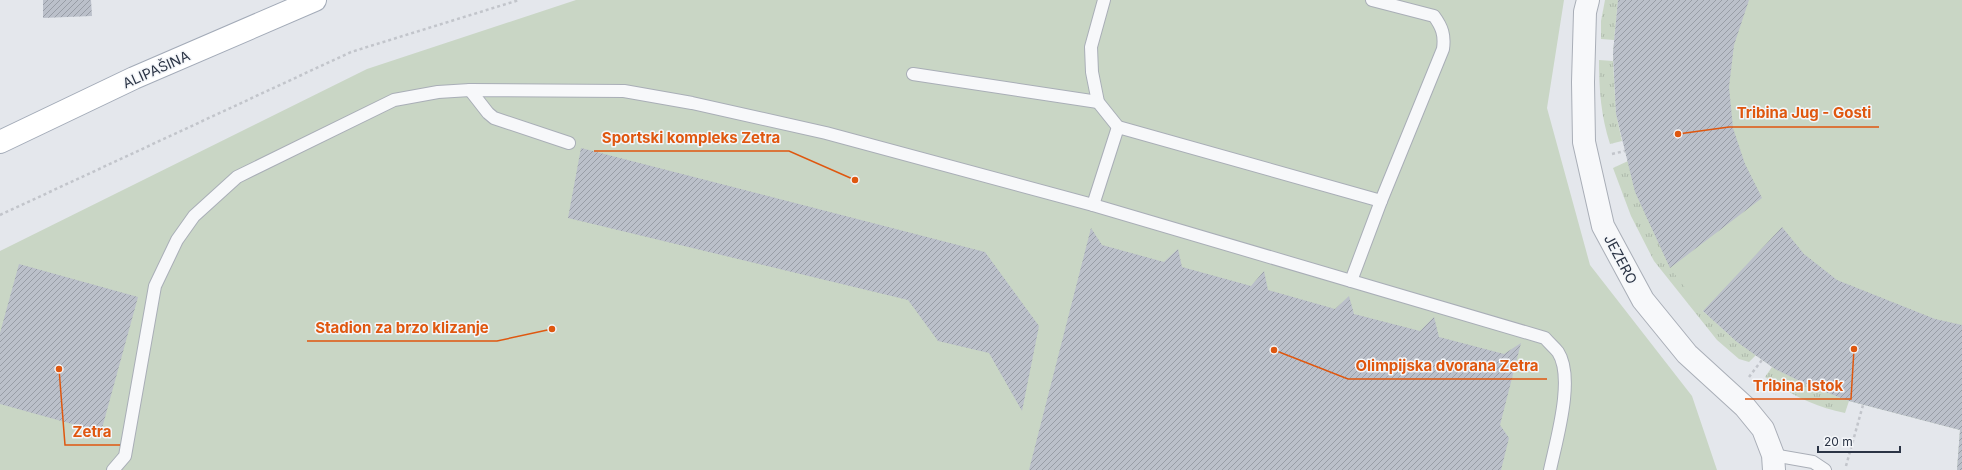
<svg xmlns="http://www.w3.org/2000/svg" width="1962" height="470" font-family="Inter,sans-serif">
	<style>
		.grass { fill: url(#grass-tufts) }
		.pitch { fill: #c9d6c5 }
		.building { fill: url(#building-hatch) }
		.lines { fill: none; stroke-linecap: round; stroke-linejoin: round }
		.service-casing { stroke: #a9aeb7; stroke-width: 14 }
		.minor-casing { stroke: #a9aeb7; stroke-width: 24 }
		.primary-casing { stroke: #a3abb8; stroke-width: 24 }
		.path { stroke: #c2c5cb; stroke-width: 2.5; stroke-dasharray: 3 3; stroke-linecap: butt }
		.service { stroke: #f7f8fa; stroke-width: 12 }
		.minor { stroke: #f7f8fa; stroke-width: 22 }
		.primary { stroke: #fff; stroke-width: 22 }
		.labels { text-anchor: middle; dominant-baseline: central; stroke-width: 3; stroke-linejoin: round; paint-order: stroke }
		.street-label { font-size: 14px; fill: #2b3445; stroke: #f4f6f9 }
		.leader { fill: none; stroke: #df570f; stroke-width: 1.5 }
		.callout-dot { fill: #df570f; stroke: #f4f6f9; stroke-width: 1.5 }
		.callout-label { font-size: 15px; text-anchor: middle; font-weight: bold; fill: #df570f; stroke: #f4f6f9; stroke-width: 3; stroke-linejoin: round; paint-order: stroke }
	</style>
	<defs>
		<pattern id="grass-tufts" width="24" height="20" patternUnits="userSpaceOnUse"><rect width="24" height="20" fill="#c9d6c5"/><path d="M3 7l-1-3M5 7V3M7 7l1-3M15 17l-1-3M17 17v-4M19 17l1-3" fill="none" stroke="#adb8ab"/></pattern>
		<pattern id="building-hatch" width="6" height="6" patternUnits="userSpaceOnUse"><rect width="6" height="6" fill="#bbc0ca"/><path d="M-1 1l2-2M0 6l6-6M5 7l2-2" fill="none" stroke="#989da6"/></pattern>
	</defs>
	<rect width="100%" height="100%" fill="#e4e7ec"/>
	<g class="grass">
		<path d="M1605,0h13l-4,40 -13,-1v-18z"/>
		<path d="M1599,60l14,1 3,53 6,27 -12,3c-9,-28 -11,-54 -11,-84z"/>
		<path d="M1628,161l75,150 34,31 19,13 -7,7 -10,-3 -22,-19 -63,-79 -23,-45 -18,-48z"/>
		<path d="M1772,367l38,19 39,15 -4,12c-32,-7 -53,-18 -80,-36z"/>
	</g>
	<g class="pitch">
		<path d="M576,0h988l-17,108 43,157 102,131 25,74h-1717v-219l367,-182z"/>
		<path d="M1618,0h344v470h-5l3,-40 -111,-29 -39,-15 -35,-17 -38,-27 -34,-31 -33,-43 -42,-107 -12,-47 -3,-61z"/>
	</g>
	<g class="building">
		<path d="M43,0h48l1,16 -49,2z"/>
		<path d="M1618,0h131l-15,45 -5,42 4,41 12,36 17,34 -92,70 -35,-76 -19,-78 -3,-61z"/>
		<path d="M581,148l404,104 54,74 -17,85 -33,-58 -51,-12 -30,-41 -340,-82z"/>
		<path d="M1782,227l22,27 33,26 98,39 27,6v145h-5l3,-40 -111,-29 -39,-15 -35,-17 -38,-27 -34,-31z"/>
		<path d="M1091,228l11,17 62,17 14,-13 4,18 69,19 13,-15 4,19 67,19 14,-13 5,18 66,17 14,-14 5,20 65,17 17,-11 -21,82 9,13 -8,32h-472z"/>
		<path d="M19,264l119,33 -37,135 -101,-28v-71z"/>
	</g>
	<g class="lines">
		<defs>
			<g id="service">
				<path d="M1104,0l-13,47 1,25 6,30 20,25"/>
				<path d="M1372,0l62,16c8,11 11,19 9,33l-62,152"/>
				<path d="M913,74l185,28"/>
				<path d="M470,90l18,23 6,5 75,25"/>
				<path d="M1093,205l25,-78 263,74 -30,80"/>
				<path d="M1773,455l40,7 12,8"/>
				<path d="M113,470l12,-14 30,-170 22,-46 17,-24 43,-39 157,-77 44,-8 32,-2 154,1 68,12 134,30 267,72 452,133c4,5 9,9 13,14 17,26 -2,89 -8,118"/>
			</g>
			<path id="minor" d="M1588,0l-3,12 -2,70 1,60 19,84 40,74 44,54 58,53 18,22 10,26 1,15"/>
			<path id="primary" d="M0,142l134,-64 181,-78"/>
		</defs>
		<use href="#service" class="service-casing"/>
		<use href="#minor" class="minor-casing"/>
		<use href="#primary" class="primary-casing"/>
		<g class="path">
			<path d="M1612,154l13,-3"/>
			<path d="M0,215l351,-163 168,-52"/>
			<path d="M1749,377l13,-17"/>
			<path d="M1846,466l17,-61"/>
		</g>
		<use href="#service" class="service"/>
		<use href="#minor" class="minor"/>
		<use href="#primary" class="primary"/>
	</g>
	<g class="labels">
		<g class="street-label">
			<text transform="translate(156 69) rotate(-24)">ALIPAŠINA</text>
			<text transform="translate(1621 259) rotate(62)">JEZERO</text>
		</g>
	</g>
	<path class="leader" d="M1678 134L1729 127H1879M855 180L789 151H594M552 329L497 341H307M1274 350L1348 379H1547M1854 349L1851 399H1745M59 369L65 445H120"/>
	<g class="callout-dot">
		<circle cx="1678" cy="134" r="4"/>
		<circle cx="855" cy="180" r="4"/>
		<circle cx="552" cy="329" r="4"/>
		<circle cx="1274" cy="350" r="4"/>
		<circle cx="1854" cy="349" r="4"/>
		<circle cx="59" cy="369" r="4"/>
	</g>
	<g class="callout-label">
		<text x="1804" y="118">Tribina Jug - Gosti</text>
		<text x="691" y="143">Sportski kompleks Zetra</text>
		<text x="402" y="333">Stadion za brzo klizanje</text>
		<text x="1447" y="371">Olimpijska dvorana Zetra</text>
		<text x="1798" y="391">Tribina Istok</text>
		<text x="92" y="437">Zetra</text>
	</g>
	<path d="M1818 446v6h82v-6" fill="none" stroke="#2b3445" stroke-width="2"/>
	<text x="1824" y="446" font-size="12" fill="#2b3445" stroke="#f4f6f9" stroke-width="3" paint-order="stroke">20 m</text>
</svg>
